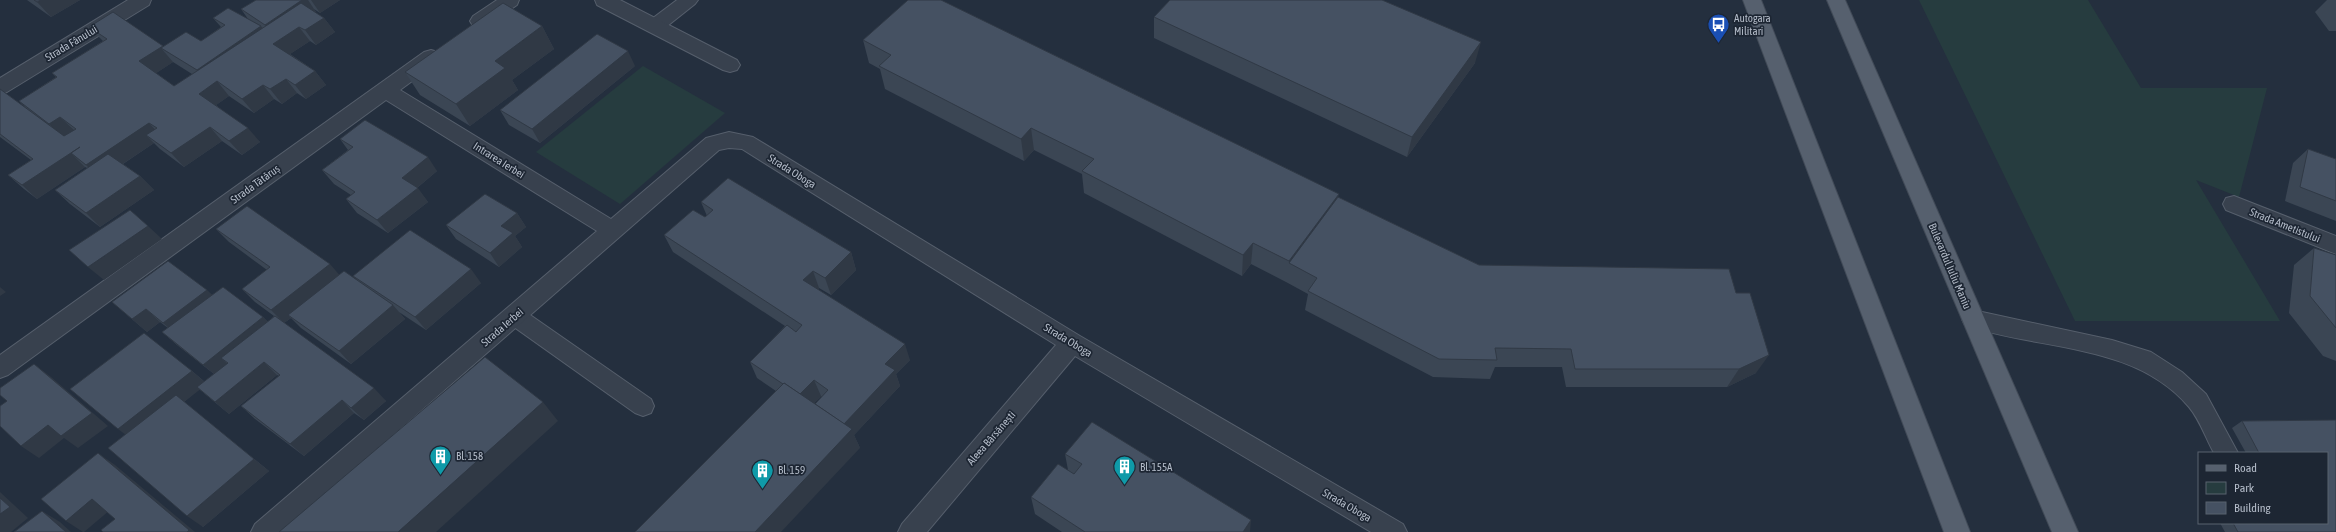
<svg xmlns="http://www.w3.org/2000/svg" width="2336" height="532" font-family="'Asap Condensed',sans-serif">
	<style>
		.green { fill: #263c3f }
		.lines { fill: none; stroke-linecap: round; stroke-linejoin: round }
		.service-casing { stroke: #565f6c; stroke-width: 2 }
		.minor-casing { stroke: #565f6c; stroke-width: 2 }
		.primary-casing { stroke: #414a57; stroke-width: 2 }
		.service { fill: #38414e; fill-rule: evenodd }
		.minor { fill: #38414e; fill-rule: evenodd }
		.primary { fill: #56606e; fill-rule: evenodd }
		.wall { fill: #3b4654; fill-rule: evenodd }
		.shaded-wall { fill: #303945 }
		.building { fill: #455162; stroke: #303945 }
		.labels { text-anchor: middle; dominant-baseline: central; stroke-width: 3.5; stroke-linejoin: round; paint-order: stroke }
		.poi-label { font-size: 11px; fill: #b4bcc9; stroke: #1d2633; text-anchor: start }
		.street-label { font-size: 11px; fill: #b4bcc9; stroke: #1d2633 }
	</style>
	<rect width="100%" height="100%" fill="#242f3e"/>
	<g class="green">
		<path d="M1919,0h169l53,88h126l-28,109 -43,-17 84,141h-205z"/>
		<path d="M643,66l82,47 -105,91 -84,-52z"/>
	</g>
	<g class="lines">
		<defs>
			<g id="service">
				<path d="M677,0h21l-3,4 -34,27 -6,1 -6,-1 -3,-5 3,-5z"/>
				<path d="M515,307l8,3 128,89 3,7 -3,7 -8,3 -8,-3 -128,-91 -3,-6 3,-6z"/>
				<path d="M1973,310l139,30 39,12 31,20 24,22 32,59h-24c-8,-14 -14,-33 -25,-46 -55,-65 -149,-56 -224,-82l-3,-6 3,-6z"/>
			</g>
			<g id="minor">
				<path d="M128,0h23l-2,5 -142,87 -7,2v-16z"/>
				<path d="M497,0h22l-2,5c-13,8 -28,25 -44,21l-3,-5 3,-5z"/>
				<path d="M595,0h25l117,60 3,5 -3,5 -7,2 -7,-2 -126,-65z"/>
				<path d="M431,50l7,2 3,5 -3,5 -38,28 211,129 95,-81 23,-6 24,5 327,199 323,188 4,8h-36l-296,-176 -148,176h-29l4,-8 154,-179 -314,-196 -13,-1 -10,2 -437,382h-31l4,-8 342,-293 -211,-131 -378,275 -8,3v-23l424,-303z"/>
				<path d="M2234,196l102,40v18l-110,-44 -3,-6 3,-6z"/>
			</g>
			<g id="primary">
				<path d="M1743,0h18l209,532h-26z"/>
				<path d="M1827,0h18l233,532h-26z"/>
			</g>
		</defs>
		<use href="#service" class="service-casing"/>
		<use href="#minor" class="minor-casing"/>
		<use href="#primary" class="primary-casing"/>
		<use href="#service" class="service"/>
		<use href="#minor" class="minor"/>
		<use href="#primary" class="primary"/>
	</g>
	<g class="wall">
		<path d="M27,0h53l-29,17z"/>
		<path d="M256,0h84l-20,13 -6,-4 2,3v1l8,5 11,14 -19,13 -6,-4 -20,13 25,17 11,14 -20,14 -9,-6 -15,11 -8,-5 -20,14 -25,-17 -13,9 44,37 -18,13 -20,-14 -38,26 -24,-18 -6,-6 -31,21 17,12 14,14 -54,37 -30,-23 -15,-14 32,-22 -2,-1 -48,32 -13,-10 -16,-14 23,-15 -31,-23v-48l26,19 -7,-7 37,-24 -4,-4 51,-32 -14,-14 75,20 37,-6 20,-14 -8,-9 35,1 -7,-10zM173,62l19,12 -18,12 -18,-13z"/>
		<path d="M2327,0h9v31h-7l-14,-19z"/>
		<path d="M1154,17l321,46 -68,94 -253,-119z"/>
		<path d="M542,26l12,23 -42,31 6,10 -48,36 -50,-31 -15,-23z"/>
		<path d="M863,40l475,157 141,68 277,108 -29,14h-161l-4,-20h-67l-5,12 -57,-2 -128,-67 3,-16 -22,-12 -35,-18 -9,12 -158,-83 -2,-19 -48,-24 -10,11 -139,-72 -5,-20 -11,-6z"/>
		<path d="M635,66l-95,77 -31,-18 -9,-15z"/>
		<path d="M340,139l97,32 -20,17 11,14 -40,31 -31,-20 -11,-14 5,-4 -17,-11 -12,-14 26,-20z"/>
		<path d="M2308,149l28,10v62l-51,-20 8,-38z"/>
		<path d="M701,202l150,50 5,18 -25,25 -12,-7 -1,1 92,71 -14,14 4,12 -46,49 6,13 -103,-70 -7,-16 35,-36 -112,-74 -9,-17 41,-18 2,-1zM821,396l1,1 -7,7 -1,-1z"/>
		<path d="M517,213l9,14 -11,9 7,11 -23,20 -43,-28 -10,-14z"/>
		<path d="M216,229l123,46 19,6 -5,-5 128,7 -55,47 -27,-18 6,7 -54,45 -50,-36 -10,-10 -7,5 102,78 -22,19 -10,-7 -50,43 -49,-37 -14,-13 38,-30 -2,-1 -48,39 -30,-25 -15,13 85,69 -66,56 -77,-92 66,-64 13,11 9,-8 -37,-29 -15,-13 6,-4 -8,-6 -13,10 -35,-30 100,-7 51,22 5,5 6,-6 -19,-14 -13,-13 25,-19 -38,-28z"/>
		<path d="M2314,248l22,7v106l-13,-5 -34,-43 5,-48z"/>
		<path d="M2336,420v112h-111l-5,-9h107v-70h-81l-14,-25 10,-7z"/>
		<path d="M1065,454l185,78h-188l-27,-18 -4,-17 37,-27z"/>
	</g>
	<g class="shaded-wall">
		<path d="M41,0h39l-29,17 -14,-15z"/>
		<path d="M302,0h6l8,12 -40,27 -11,-14z"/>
		<path d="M311,0h29l-20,13z"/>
		<path d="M324,18l11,14 -19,13 -11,-15z"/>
		<path d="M261,26l11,15 -63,44 -12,-15z"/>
		<path d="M542,26l12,23 -42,31 6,10 -48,36 -14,-22 39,-43z"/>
		<path d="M299,27l11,14 -26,17 -11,-14z"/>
		<path d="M1481,42l-6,21 -68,94 5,-20z"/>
		<path d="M163,46l6,7 -8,-5 12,14 -21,14 -13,-15z"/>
		<path d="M628,51l7,15 -95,77 -8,-14z"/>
		<path d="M315,71l11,14 -20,14 -11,-14z"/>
		<path d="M286,79l11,14 -15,11 -12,-15z"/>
		<path d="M217,81l12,15 -17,12 -13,-14z"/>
		<path d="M263,85l11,14 -20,14 -12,-14z"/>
		<path d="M60,117l15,14 -11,7 -15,-14z"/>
		<path d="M149,123l13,14 -16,-2 8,8 -54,36 -14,-14 -15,-12 14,14 -48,32 -15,-14 58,-38z"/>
		<path d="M210,127l12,14 -38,26 -13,-14z"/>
		<path d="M248,128l12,14 -18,13 -13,-14z"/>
		<path d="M1031,128l3,22 -10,11 -3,-22z"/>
		<path d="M428,157l9,14 -25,21 -10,-14z"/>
		<path d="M140,176l14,14 -54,37 -14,-14z"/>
		<path d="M418,188l10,14 -40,31 -11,-13z"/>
		<path d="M1339,194l-4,22 -46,47v-2z"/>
		<path d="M517,213l9,14 -11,9 7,11 -23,20 -9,-14 11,-27z"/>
		<path d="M148,226l14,13 -58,41 -16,-13z"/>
		<path d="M1253,243l-2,21 -9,12 1,-21z"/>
		<path d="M851,252l5,18 -25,25 -6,-17z"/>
		<path d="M330,264l12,14 -54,37 3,3 -7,5 -13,-13z"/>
		<path d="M471,269l10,14 -55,47 -11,-13z"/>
		<path d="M813,271l6,17 -9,9 -7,-17z"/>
		<path d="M0,287l6,5 -6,4z"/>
		<path d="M207,290l14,13 -43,33 -15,-13z"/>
		<path d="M393,305l12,14 -54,45 -12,-13z"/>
		<path d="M146,309l14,13 -13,10 -15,-13z"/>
		<path d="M263,317l14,13 -56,28 10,9 -13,10 -15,-12z"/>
		<path d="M905,344l5,16 -14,14 4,12 -46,49 6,13 -79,84h-26l89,-108 41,-60z"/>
		<path d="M1769,355l-13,18 -29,14 12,-18z"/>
		<path d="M264,362l13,13 -48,39 -14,-12z"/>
		<path d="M34,364l17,13 57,49 -30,22 -14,-10 -25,20 -18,-12z"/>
		<path d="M192,371l15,13 -73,57 -16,-12z"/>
		<path d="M814,380l7,16 -15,15 -7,-16z"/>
		<path d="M374,388l12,13 -22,19 -13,-12z"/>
		<path d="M342,400l12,13 -50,43 -14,-12z"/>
		<path d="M543,402l15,19 -122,111h-38z"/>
		<path d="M98,453l17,12 80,67h-8z"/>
		<path d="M254,459l15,12 -66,56 -16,-11z"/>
		<path d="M0,492l28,26 -17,14h-11z"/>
		<path d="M92,499l18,11 -26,22h-1l-17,-11z"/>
		<path d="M42,511l18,11 11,10h-5z"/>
		<path d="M1251,520l-1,12h-7z"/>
	</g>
	<g class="building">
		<path d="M34,0h7l-4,2z"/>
		<path d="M256,0h46l-37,25 -24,-16z"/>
		<path d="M908,0h33l398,194 -50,67 -36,-18 -10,12 -161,-84 12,-12 -63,-31 -10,11 -142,-73 12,-11 -28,-15z"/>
		<path d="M1170,0h212l99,42 -69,95 -258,-120z"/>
		<path d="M301,3l23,15 -19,12 -6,-3 -26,17 42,27 -20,14 -9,-6 -16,10 -7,-4 -21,14 -25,-18 -18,13 49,34 -19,13 -19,-14 -39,26 -25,-18 11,-7 -8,-5 -63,42 -15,-12 9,-6 -58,38 -14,-10 25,-16 -33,-25v-45l64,47 12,-7 -16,-12 -11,7 -30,-23 38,-24 -5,-4 55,-34 -18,-12 24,-15 50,34 -24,15 35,25z"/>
		<path d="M503,3l39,23 -47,35 10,7 -49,36 -51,-32z"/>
		<path d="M228,8l33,18 -64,44 -36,-22 25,-16 15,9 24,-16 -12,-7z"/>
		<path d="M597,34l31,17 -96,78 -32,-19z"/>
		<path d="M365,120l63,37 -26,21 16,10 -41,32 -31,-21 9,-7 -33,-22 31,-23 -13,-8z"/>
		<path d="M2308,149l28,10v42l-36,-14z"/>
		<path d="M108,154l32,22 -54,37 -31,-23z"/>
		<path d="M728,178l123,74 -26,26 -12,-7 -10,9 102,64 -20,20 10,6 -51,54 -29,-20 13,-14 -14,-10 -14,14 -16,-11 -1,1 -33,-22 37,-37 9,7 6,-7 -138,-90 29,-25 12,7 8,-7 -12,-8z"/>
		<path d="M485,194l32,19 -16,13 12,7 -23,20 -44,-28z"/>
		<path d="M1338,197l141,68 250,4 7,24h14l19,62 -30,14h-164l-4,-20 -76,-1 2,12 -58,-1 -131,-68 9,-13 -28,-15z"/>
		<path d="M247,206l83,58 -59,46 -29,-21 28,-22 -54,-38z"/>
		<path d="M130,210l18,16 -60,41 -19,-17z"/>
		<path d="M410,230l61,39 -56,48 -62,-41z"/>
		<path d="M2314,248l22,7v73l-26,-32z"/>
		<path d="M168,261l39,29 -44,33 -17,-14 -14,10 -20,-17z"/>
		<path d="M344,271l49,34 -54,46 -51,-36z"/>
		<path d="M223,287l40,30 -60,48 -41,-33z"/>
		<path d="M275,316l99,72 -23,20 -9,-8 -52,44 -49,-38 39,-31 -16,-13 -49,40 -18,-15 31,-24 -7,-5z"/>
		<path d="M144,333l48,38 -74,58 -48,-40z"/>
		<path d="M485,357l58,45 -145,130h-119z"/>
		<path d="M34,364l58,49 -31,23 -13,-11 -27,21 -21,-20v-20l7,-5 -7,-6v-7z"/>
		<path d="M784,383l68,46 -97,103h-120z"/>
		<path d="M176,395l78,64 -67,57 -79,-68z"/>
		<path d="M2336,420v112h-98l-5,-9h94v-70h-68l-17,-32z"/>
		<path d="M1092,422l159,98 -8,12h-158l-54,-35 27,-33 16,10 8,-10 -17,-10z"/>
		<path d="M98,453l91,77 -2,2h-84l-2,-2 14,-11 -23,-20 -26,22 -25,-22z"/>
		<path d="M0,498l10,9 -10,7z"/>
		<path d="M42,511l24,21h-52z"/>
	</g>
	<defs>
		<symbol id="bus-pin" viewBox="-11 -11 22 30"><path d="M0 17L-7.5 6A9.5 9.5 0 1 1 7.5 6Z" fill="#1a4fb4" stroke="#1d2633"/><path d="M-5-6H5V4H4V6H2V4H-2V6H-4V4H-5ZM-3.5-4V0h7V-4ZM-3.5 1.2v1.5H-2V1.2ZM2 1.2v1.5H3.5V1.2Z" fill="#fff"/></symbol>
		<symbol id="building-pin" viewBox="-11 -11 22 30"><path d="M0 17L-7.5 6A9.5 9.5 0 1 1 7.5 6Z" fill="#0f9aa8" stroke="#1d2633"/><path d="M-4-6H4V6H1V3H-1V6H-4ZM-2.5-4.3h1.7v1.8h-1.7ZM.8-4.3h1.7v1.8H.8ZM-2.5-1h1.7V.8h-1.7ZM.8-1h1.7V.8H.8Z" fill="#fff"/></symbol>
	</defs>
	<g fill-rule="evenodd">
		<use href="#bus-pin" x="1706" y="12" width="25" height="34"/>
		<use href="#building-pin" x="428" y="444" width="25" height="34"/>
		<use href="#building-pin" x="1112" y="454" width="25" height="34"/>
		<use href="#building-pin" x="750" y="458" width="25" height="34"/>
	</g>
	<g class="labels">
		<g class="poi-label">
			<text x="1734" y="18">Autogara<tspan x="1734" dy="13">Militari</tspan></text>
			<text x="456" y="456">Bl. 158</text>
			<text x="1140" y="467">Bl. 155A</text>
			<text x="778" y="470">Bl. 159</text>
		</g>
		<g class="street-label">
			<text transform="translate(71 43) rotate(-31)">Strada Fânului</text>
			<text transform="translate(499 160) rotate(32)">Intrarea Ierbei</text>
			<text transform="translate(792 171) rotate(32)">Strada Oboga</text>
			<text transform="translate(255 184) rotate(-36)">Strada Tătăruș</text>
			<text transform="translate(2285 225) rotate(22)">Strada Ametistului</text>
			<text transform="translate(1950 266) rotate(67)">Bulevardul Iuliu Maniu</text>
			<text transform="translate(502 327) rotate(-41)">Strada Ierbei</text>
			<text transform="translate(1068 340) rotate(31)">Strada Oboga</text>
			<text transform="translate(991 438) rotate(-49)">Aleea Bârsănești</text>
			<text transform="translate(1347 505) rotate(30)">Strada Oboga</text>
		</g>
	</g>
	<rect x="2198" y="452" width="130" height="72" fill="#1d2633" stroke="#59626f"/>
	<rect x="2206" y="465" width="20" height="6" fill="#56606e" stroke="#59626f"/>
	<text x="2234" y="472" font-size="12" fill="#b4bcc9">Road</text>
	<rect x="2206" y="482" width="20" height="12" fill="#263c3f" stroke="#59626f"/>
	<text x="2234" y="492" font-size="12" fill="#b4bcc9">Park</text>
	<rect x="2206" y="502" width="20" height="12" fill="#455162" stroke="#59626f"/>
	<text x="2234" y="512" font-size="12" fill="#b4bcc9">Building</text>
</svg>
